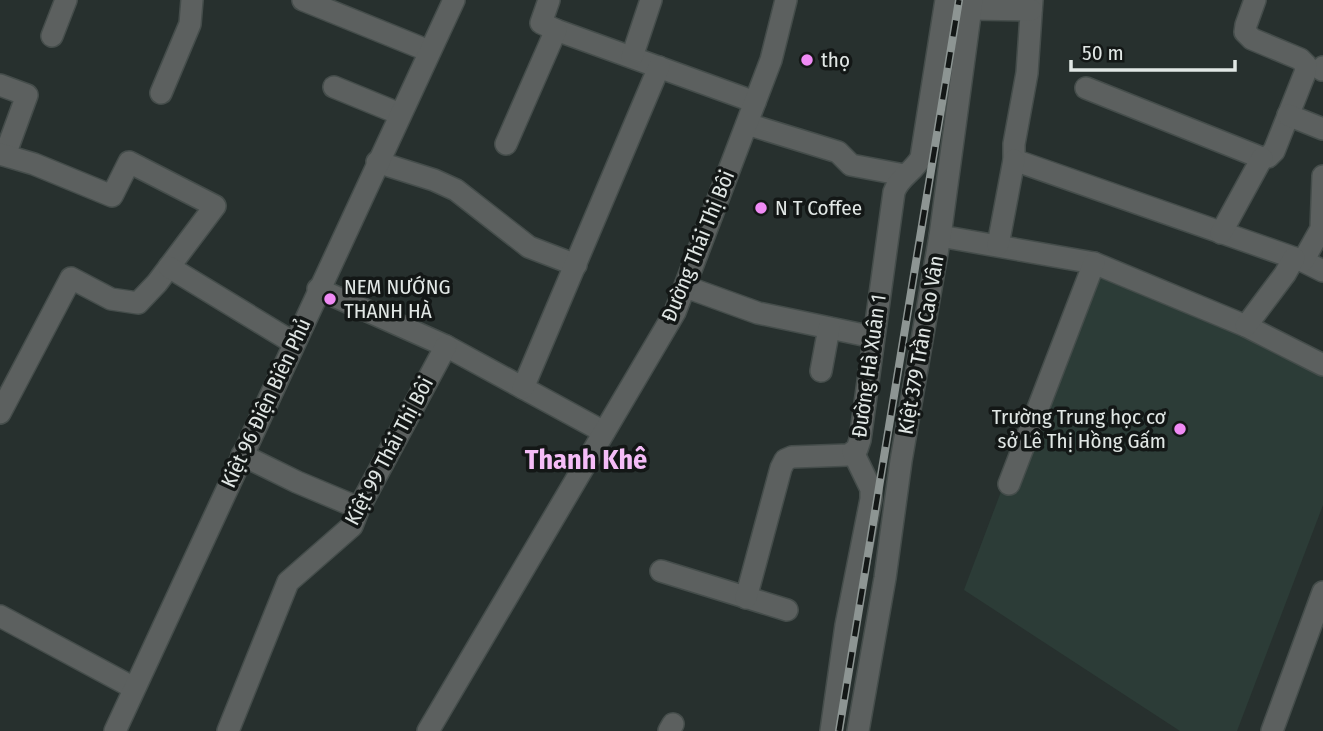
<svg xmlns="http://www.w3.org/2000/svg" width="1323" height="731" font-family="'Fira Sans Condensed',sans-serif">
	<style>
		.built { fill: #2c3c37 }
		.lines { fill: none; stroke-linecap: round; stroke-linejoin: round }
		.minor-casing { stroke: #454d4b; stroke-width: 24 }
		.minor { stroke: #5c605f; stroke-width: 21 }
		.rail-casing { stroke: #8d9593; stroke-width: 8 }
		.rail { stroke: #131716; stroke-width: 5; stroke-dasharray: 16; stroke-linecap: butt }
		.poi-dot { fill: #f08bf5; stroke: #131716; stroke-width: 2.5 }
		.labels { text-anchor: middle; dominant-baseline: central; stroke-width: 7; stroke-linejoin: round; paint-order: stroke }
		.poi-label { font-size: 21px; fill: #e1e7e5; stroke: #131716; text-anchor: start }
		.street-label { font-size: 21px; fill: #e1e7e5; stroke: #131716 }
		.district-label { font-size: 28px; font-weight: bold; fill: #f5bcf7; stroke: #131716 }
	</style>
	<rect width="100%" height="100%" fill="#27302e"/>
	<path class="built" d="M1109,273l214,96v136l-86,226h-57l-216,-141 38,-101 95,-213z"/>
	<g class="lines">
		<defs>
			<g id="minor">
				<path d="M303,0l126,51"/>
				<path d="M1032,0l-5,73 -13,71v16l289,101 20,10"/>
				<path d="M971,9l60,1"/>
				<path d="M556,30l199,72"/>
				<path d="M52,36l14,-36"/>
				<path d="M632,57l19,-57"/>
				<path d="M1322,70l1,-3"/>
				<path d="M0,85l27,10 -22,60"/>
				<path d="M334,87l66,27"/>
				<path d="M1086,88l176,70 6,-1 6,-6 31,-78 1,-8 -6,-6 -48,-20 -7,-7 1,-7 9,-25"/>
				<path d="M161,93l29,-69 2,-24"/>
				<path d="M1288,115l35,14"/>
				<path d="M747,124l91,28 13,13 53,10"/>
				<path d="M506,144l50,-114 -15,-7 8,-23"/>
				<path d="M0,154l34,10 78,32 17,-34 86,44 -58,77 -19,20 -27,-4 -40,-21 -71,135"/>
				<path d="M377,162l57,18 22,10 73,57 47,18"/>
				<path d="M1221,233l41,-75"/>
				<path d="M940,236l154,27 152,63 77,39"/>
				<path d="M998,245l16,-85"/>
				<path d="M1303,261l18,-32 2,-53"/>
				<path d="M169,267l125,76"/>
				<path d="M686,287l72,26 115,24"/>
				<path d="M318,289l128,57 158,86"/>
				<path d="M1246,326l39,-52 9,-16"/>
				<path d="M821,371l8,-43"/>
				<path d="M523,388l136,-321"/>
				<path d="M242,455l55,27 62,26"/>
				<path d="M1009,484l85,-221"/>
				<path d="M661,571l126,39"/>
				<path d="M746,598l35,-130 4,-8 7,-3 57,-2 8,-6 3,-9 34,-248c5,-15 19,-20 27,-34l25,-158"/>
				<path d="M0,616l134,72"/>
				<path d="M115,731l339,-731"/>
				<path d="M228,731l60,-149 64,-56 7,-18 87,-162"/>
				<path d="M428,731l247,-419 96,-252 15,-60"/>
				<path d="M669,731l4,-7"/>
				<path d="M831,731l15,-106 25,-126v-10l-18,-37"/>
				<path d="M858,731l27,-153 16,-117 39,-225 32,-236"/>
				<path d="M1272,731l51,-139"/>
			</g>
		</defs>
		<use href="#minor" class="minor-casing"/>
		<use href="#minor" class="minor"/>
		<defs>
			<path id="rail" d="M839,731l120,-731"/>
		</defs>
		<use href="#rail" class="rail-casing"/>
		<use href="#rail" class="rail"/>
	</g>
	<g class="poi-dot">
		<circle cx="807" cy="60" r="7"/>
		<circle cx="761" cy="208" r="7"/>
		<circle cx="330" cy="299" r="7"/>
		<circle cx="1180" cy="429" r="7"/>
	</g>
	<g class="labels">
		<g class="poi-label">
			<text x="821" y="60">thọ</text>
			<text x="775" y="208">N T Coffee</text>
			<text x="344" y="287">NEM NƯỚNG<tspan x="344" dy="24">THANH HÀ</tspan></text>
			<text x="1166" y="417" text-anchor="end">Trường Trung học cơ<tspan x="1166" dy="24">sở Lê Thị Hồng Gấm</tspan></text>
		</g>
		<g class="street-label">
			<text transform="translate(698 246) rotate(-68)">Đường Thái Thị Bôi</text>
			<text transform="translate(921 345) rotate(-80)">Kiệt 379 Trần Cao Vân</text>
			<text transform="translate(869 366) rotate(-82)">Đường Hà Xuân 1</text>
			<text transform="translate(266 403) rotate(-65)">Kiệt 96 Điện Biên Phủ</text>
			<text transform="translate(389 451) rotate(-62)">Kiệt 99 Thái Thị Bôi</text>
		</g>
		<g class="district-label">
			<text x="586" y="459">Thanh Khê</text>
		</g>
	</g>
	<path d="M1071 60v10h164v-10" fill="none" stroke="#e1e7e5" stroke-width="3.5"/>
	<text x="1082" y="60" font-size="21" fill="#e1e7e5" stroke="#131716" stroke-width="5" paint-order="stroke">50 m</text>
</svg>
